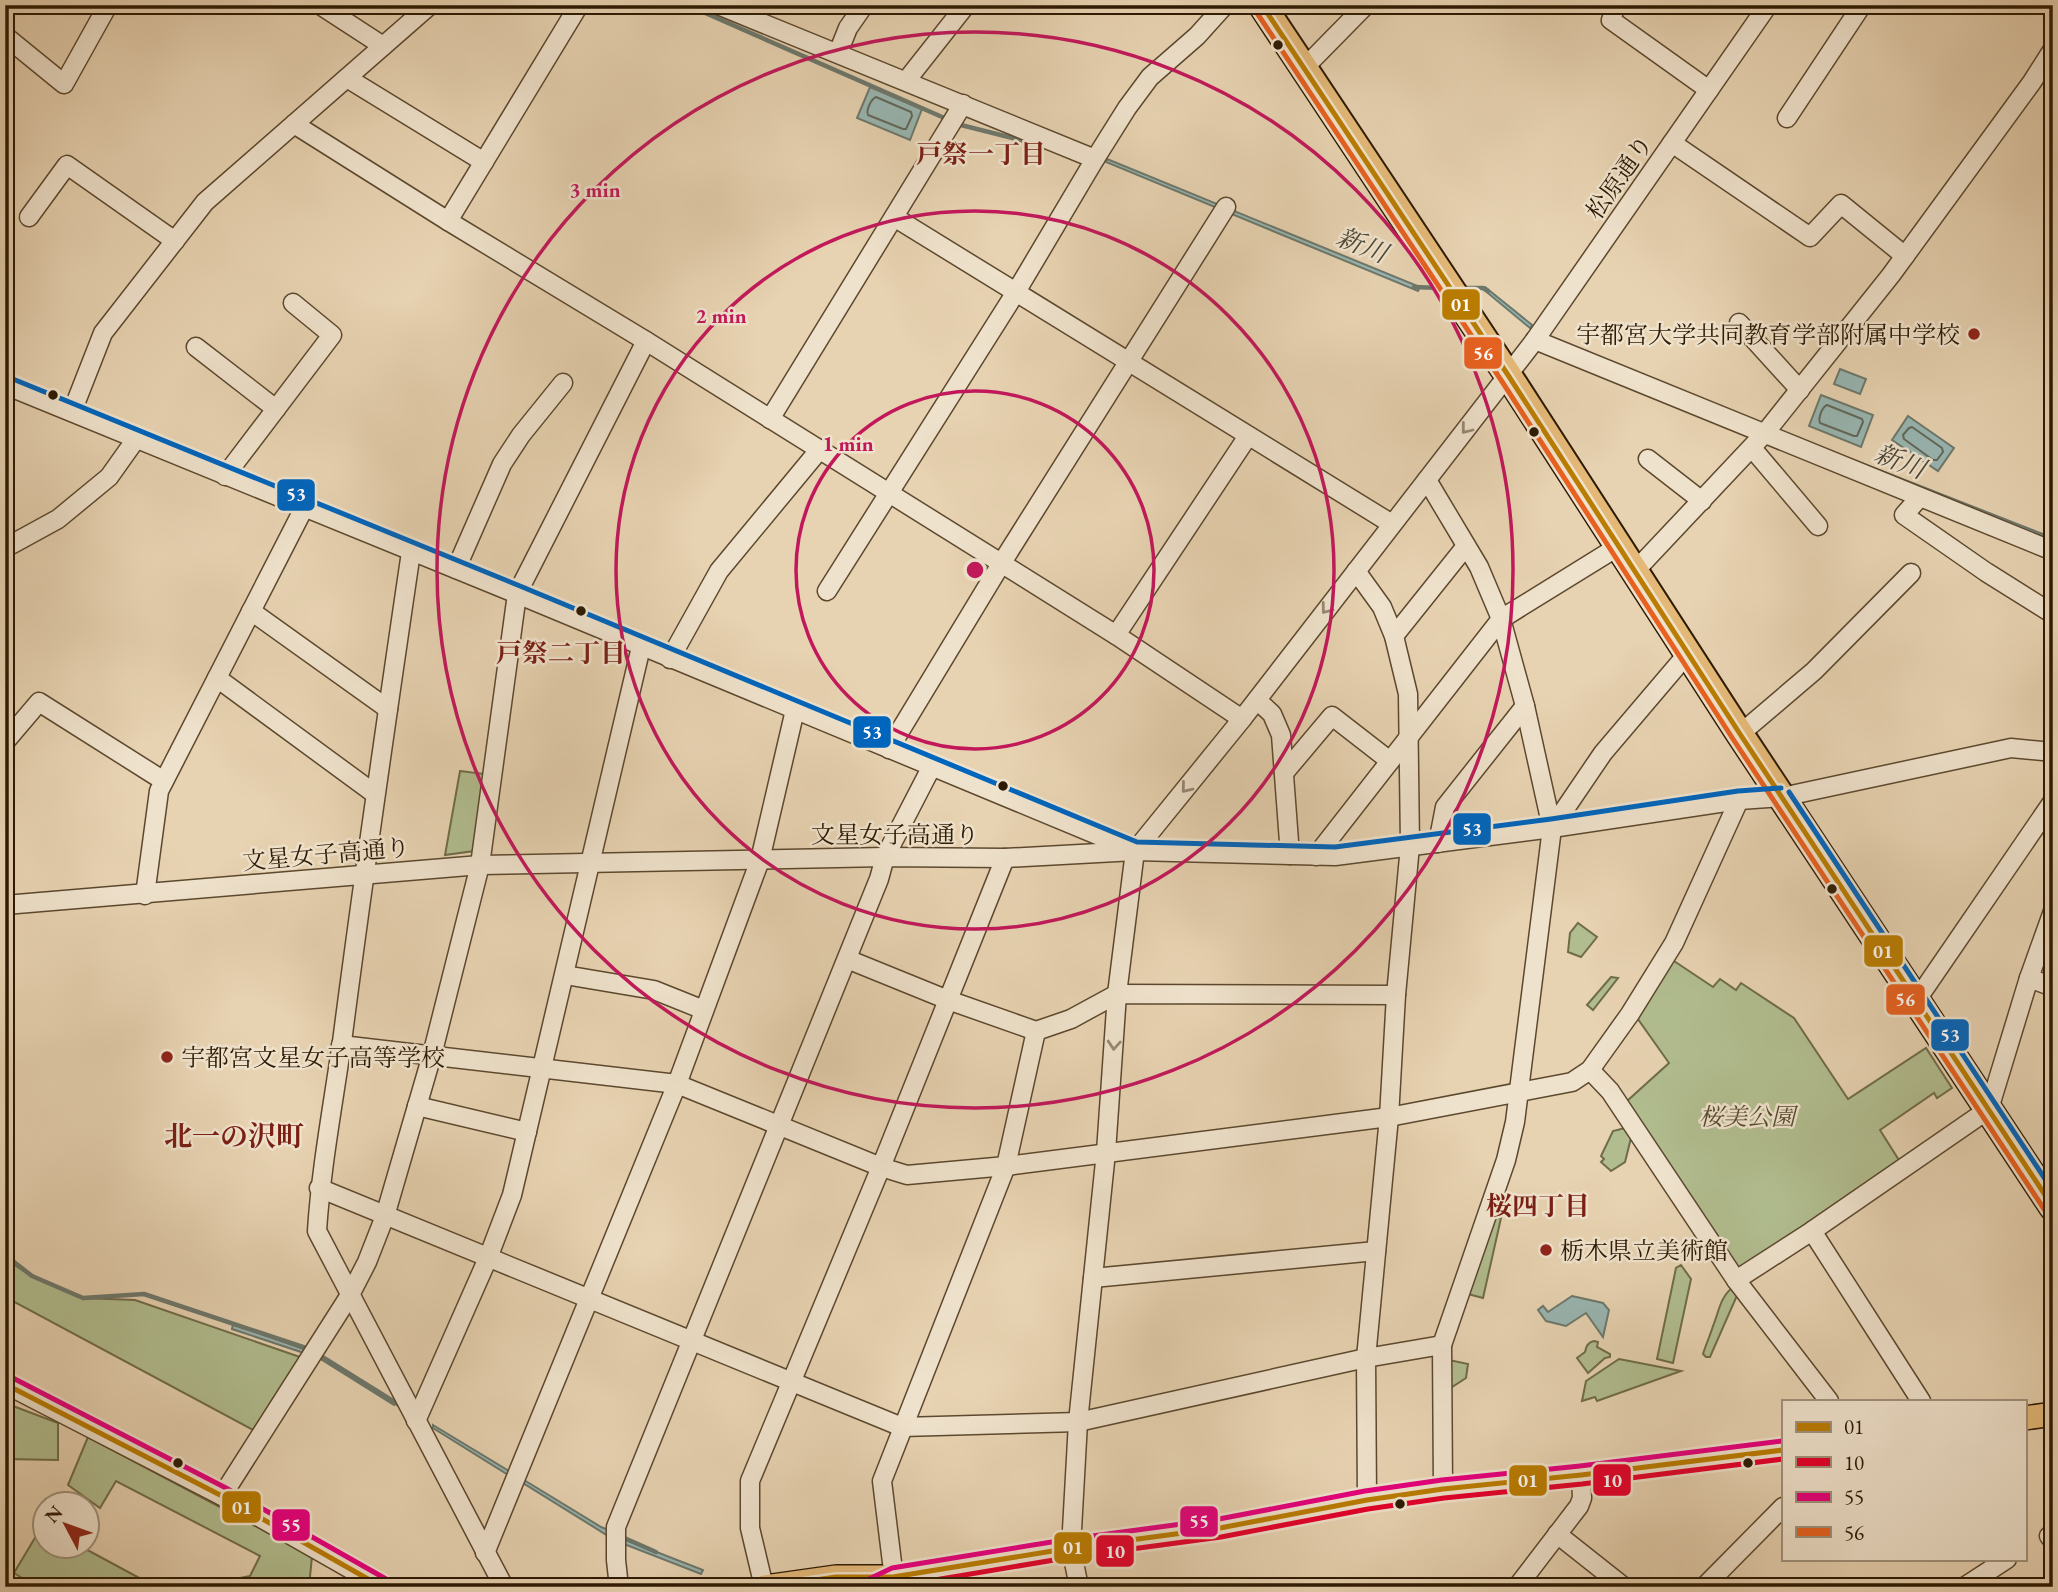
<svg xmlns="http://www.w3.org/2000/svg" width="2058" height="1592" font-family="'EB Garamond','Noto Serif JP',serif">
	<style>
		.green { fill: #b1bd8f; stroke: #6f6c49; stroke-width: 2 }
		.water { fill: #98b6b2; stroke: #6d786c; stroke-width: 2 }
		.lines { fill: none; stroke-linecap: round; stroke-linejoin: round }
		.shore { stroke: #62685a; stroke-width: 2 }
		.stream { stroke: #6d786c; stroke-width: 4.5 }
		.minor-casing { stroke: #5c482e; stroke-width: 21 }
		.major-casing { stroke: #2d1a03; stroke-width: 26 }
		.highway-casing { stroke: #2d1a03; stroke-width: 30 }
		.minor { stroke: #efe2cc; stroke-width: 18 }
		.major { stroke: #e4b978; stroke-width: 23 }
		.highway { stroke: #e4b978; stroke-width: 26 }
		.bus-1-casing { stroke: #efe2cc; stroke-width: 10 }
		.bus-2-casing { stroke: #efe2cc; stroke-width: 10 }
		.bus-3-casing { stroke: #efe2cc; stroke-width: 10 }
		.bus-4-casing { stroke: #efe2cc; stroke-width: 10 }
		.bus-5-casing { stroke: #efe2cc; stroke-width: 10 }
		.bus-1 { stroke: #ba7c01; stroke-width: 5 }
		.bus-2 { stroke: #e4002b; stroke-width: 5 }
		.bus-3 { stroke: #e5007d; stroke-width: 5 }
		.bus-4 { stroke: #e86120; stroke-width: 5 }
		.bus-5 { stroke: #0065bd; stroke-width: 5 }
		.oneway { stroke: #988872 }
		.ring { fill: none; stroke: #c2185b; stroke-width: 3.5 }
		.bus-dot { fill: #2d1a03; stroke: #efe2cc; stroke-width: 2.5 }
		.poi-dot { fill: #8f2418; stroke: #efe2cc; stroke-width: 2.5 }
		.labels { text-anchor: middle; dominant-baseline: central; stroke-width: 5; stroke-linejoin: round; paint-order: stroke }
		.street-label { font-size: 24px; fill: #2d1a03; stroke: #efe2cc }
		.poi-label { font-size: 24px; fill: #2d1a03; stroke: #efe2cc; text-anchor: start }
		.park-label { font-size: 24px; font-style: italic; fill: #554b2d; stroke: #efe2cc }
		.neighbourhood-label { font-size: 26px; font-weight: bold; fill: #7a1f14; stroke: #efe2cc }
		.water-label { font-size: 26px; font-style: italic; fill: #4d4938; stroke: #efe2cc }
		.quarter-label { font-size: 28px; font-weight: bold; fill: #7a1f14; stroke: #efe2cc }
		.centre { fill: #c2185b; stroke: #efe2cc; stroke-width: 3.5 }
		.ring-label { font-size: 21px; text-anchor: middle; font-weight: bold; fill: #c2185b; stroke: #efe2cc; stroke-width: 5; stroke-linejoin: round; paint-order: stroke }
		.line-badge { stroke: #efe2cc; stroke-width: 2.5 }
		.badge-label { font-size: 19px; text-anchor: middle; font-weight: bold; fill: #fff }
	</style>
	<rect width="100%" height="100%" fill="#e7d2b1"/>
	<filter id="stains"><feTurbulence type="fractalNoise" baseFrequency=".00286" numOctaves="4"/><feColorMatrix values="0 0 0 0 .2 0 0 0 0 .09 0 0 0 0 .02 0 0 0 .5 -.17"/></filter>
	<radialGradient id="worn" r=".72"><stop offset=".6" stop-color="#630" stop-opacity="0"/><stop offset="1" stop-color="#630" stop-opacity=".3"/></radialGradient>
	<g class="green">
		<path d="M460,771l25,3 -11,77 -29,4z"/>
		<path d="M1578,923l19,14 -16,20 -13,-5 2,-19z"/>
		<path d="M1671,959l42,28 7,-8 16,11 5,-7 53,35 54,81 78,-51 26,40 -15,10 -3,-5 -54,37 22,35 -158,105 -9,-2 -109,-166 43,-39 -34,-48z"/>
		<path d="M1611,977l7,1 -25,32 -6,-5z"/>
		<path d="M1629,1127l3,7 -7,28 -14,9 -10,-9 3,-3 -3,-3 12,-25z"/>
		<path d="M1493,1217l8,1 -18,80 -15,-4z"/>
		<path d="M5,1259l27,17 51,22 52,2 165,57 -47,73 -248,-133z"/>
		<path d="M1681,1265l10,14 -18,84 -16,-4 19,-91z"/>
		<path d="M1735,1286l4,5 -29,66h-4l-3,-3c3,-10 7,-18 10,-28 6,-14 7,-31 22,-40z"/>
		<path d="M1594,1341l4,1 -1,5 13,7v3l-5,1 -17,15 -11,-15 8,-6c1,-6 3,-10 9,-11z"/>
		<path d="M1619,1359l62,12 -84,30 -2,-4 -13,4 4,-20z"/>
		<path d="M1449,1360l19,4 -2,14 -14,9 -4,-2z"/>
		<path d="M5,1403l53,20v37l-53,-1z"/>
		<path d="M88,1437l224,119 -3,31h-114l55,-11 10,-20 -144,-75 -16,27 -32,-23z"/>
		<path d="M45,1521l1,25 36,1 74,40h-119l-23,-14z"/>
	</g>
	<g class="water">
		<path d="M870,87l52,22 -12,31 -53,-22z"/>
		<path d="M1107,159l313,128 -2,4 -312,-129z"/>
		<path d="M1485,287l47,38 -2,3 -47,-39z"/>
		<path d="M1840,369l26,10 -6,15 -26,-10z"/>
		<path d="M1821,395l52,20 -12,32 -52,-21z"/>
		<path d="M1908,416l46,32 -16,23 -46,-31z"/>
		<path d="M1780,431l273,107v5z"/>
		<path d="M1572,1296l31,7 6,7 -6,27 -17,-24 -20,13 -20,-5 -8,-11 5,-4 5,6z"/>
		<path d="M233,1324l79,28 -2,3 -78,-26z"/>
		<path d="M323,1358l73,45 -2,2 -72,-45z"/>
		<path d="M433,1425l81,49 -1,4 -80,-50z"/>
		<path d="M524,1480l77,47 10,4 2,8 -90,-56z"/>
		<path d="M623,1539l80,31 -2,4 -77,-30z"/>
	</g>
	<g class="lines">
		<g class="shore">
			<path d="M876,97l35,15 1,4 -6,13h-3l-35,-14c-2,-5 3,-16 8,-18z"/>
			<path d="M1827,405l35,14 1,3 -6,14h-3l-34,-13c-2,-5 2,-16 7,-18z"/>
			<path d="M1912,427l30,21 1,4 -6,8h-4l-29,-21 -1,-4 6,-7z"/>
		</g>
		<g class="stream">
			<path d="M687,5l262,115"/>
			<path d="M957,124l83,21"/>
			<path d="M1414,287l26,1"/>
			<path d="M1463,288h20l5,3"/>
			<path d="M5,1255l27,21 51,22 61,-4 165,55"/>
			<path d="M316,1353l85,53"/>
			<path d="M622,1537l34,15"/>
		</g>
		<defs>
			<g id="minor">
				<path d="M320,5l63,41"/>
				<path d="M718,5l377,154"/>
				<path d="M1611,5l4,3 -4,12 98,70"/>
				<path d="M5,36l59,48 44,-79"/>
				<path d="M838,53l10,-25 16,-23"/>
				<path d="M1304,68l62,-63"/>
				<path d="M347,78l137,84"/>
				<path d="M906,81l60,-76"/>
				<path d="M1787,118l75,-113"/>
				<path d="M294,124l154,97 198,120 470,294 126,84"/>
				<path d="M1672,143l138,94 31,-33 64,52"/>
				<path d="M29,217l38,-52 108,76"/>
				<path d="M894,217l498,307"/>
				<path d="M448,221l131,-216"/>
				<path d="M1739,323l61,67"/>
				<path d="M1535,340l518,211"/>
				<path d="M196,347l80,62"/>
				<path d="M5,385l512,209 614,255"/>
				<path d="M72,412l31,-79 102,-131 225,-197"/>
				<path d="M770,419l193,-315"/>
				<path d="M1752,448l66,78"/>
				<path d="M1648,459l54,42"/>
				<path d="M225,476l107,-141 -39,-32"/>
				<path d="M1427,480l52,87 22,52 24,87 27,122 -37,294 -9,38 -64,185 1,144"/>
				<path d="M1919,498l-15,17 82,57 67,42"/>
				<path d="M5,548l53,-29 51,-42 27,-38"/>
				<path d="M411,552c-24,163 -48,326 -69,490 -9,63 -21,126 -25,189l187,356"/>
				<path d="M456,569l46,-105 19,-29 42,-52"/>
				<path d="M1356,571l26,36 12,29 14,58 2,152 -14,149 -7,122 -23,241 1,142"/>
				<path d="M1635,571l130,-138 126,-158 141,-193 21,-33"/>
				<path d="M827,591l189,-299 79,-133 32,-51 23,-31 47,-41 28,-31"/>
				<path d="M251,611l137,98"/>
				<path d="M1116,635l132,-199"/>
				<path d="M1394,636l72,-90"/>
				<path d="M670,659l49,-88 101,-122"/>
				<path d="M217,678l158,116"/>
				<path d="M1257,700l15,14 9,21 9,120"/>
				<path d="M1740,734l74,-63 97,-98"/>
				<path d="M5,742l34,-40 125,79"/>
				<path d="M889,749l112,-185 225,-357"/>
				<path d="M1284,773l48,-57 58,45"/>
				<path d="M1552,828l51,-75 85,-100"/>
				<path d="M1438,843l7,-36 80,-101"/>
				<path d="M1316,856l185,-237 118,-73"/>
				<path d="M145,895l14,-104 145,-283"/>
				<path d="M5,905l475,-40 405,-8 120,1 130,-7 200,5 217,-28 187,-28 43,-3 229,-49 42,4"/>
				<path d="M847,959l101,41 88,31 35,-12 46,-25 279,1"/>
				<path d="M565,975l89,15 50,20"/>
				<path d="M2029,978l24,9"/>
				<path d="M1916,1001l137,-200"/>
				<path d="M341,1045l336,39 204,83 26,8 99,-9 383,-49 183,-35 18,-12 40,-56 44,-71 65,-143"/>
				<path d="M1590,1070l20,21 126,189 93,121"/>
				<path d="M417,1106l110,26"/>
				<path d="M319,1188l583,239 176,-5 288,-64 76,-13"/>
				<path d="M1812,1231l109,170"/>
				<path d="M1093,1278l283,-27"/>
				<path d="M1736,1280l76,-49 177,-122 40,-131 24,-67"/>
				<path d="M5,1384l217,112 160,91"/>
				<path d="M416,1421l72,-163 24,-63 129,-548"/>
				<path d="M222,1496l128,-201 17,-33 18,-46 47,-161 48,-190 37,-271 129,-253"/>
				<path d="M1557,1534l67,53"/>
				<path d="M2049,1536l4,5"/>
				<path d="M485,1553l192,-469 83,-224 35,-150"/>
				<path d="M619,1587l-3,-27v-33l263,-648 6,-22 47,-91"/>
				<path d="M764,1587l-14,-59v-47l131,-314 124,-309"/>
				<path d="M895,1587l-13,-106 124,-315 30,-135"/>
				<path d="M1079,1587l-8,-39 7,-126 28,-270 11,-158 18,-143 107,-132 293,-379 233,-335"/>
				<path d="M1517,1587l62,-81 3,-8 -1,-23"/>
				<path d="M1704,1587l79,-80"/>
				<path d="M1964,1587l43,-28"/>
			</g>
			<g id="major">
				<path d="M2025,1418l28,-4"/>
				<path d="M765,1587l71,-10h57l178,-29 149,-20 147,-28 76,-11 138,-14 202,-25"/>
			</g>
			<path id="highway" d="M1262,5l246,370 232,359 313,473"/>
		</defs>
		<use href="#minor" class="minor-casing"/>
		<use href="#major" class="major-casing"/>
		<use href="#highway" class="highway-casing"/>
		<use href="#minor" class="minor"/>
		<use href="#major" class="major"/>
		<use href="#highway" class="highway"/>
		<defs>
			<g id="bus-1">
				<path d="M1262,5l246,370 232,359 313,473"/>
				<path d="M5,1384l217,112 160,91"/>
				<path d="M767,1587l69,-10h57l178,-29 149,-20 147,-28 76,-11 138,-14 202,-25"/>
			</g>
			<path id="bus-2" d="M893,1587l179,-30 149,-20 147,-28 76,-11 138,-14 201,-25"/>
			<g id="bus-3">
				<path d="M9,1376l217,112 160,91"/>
				<path d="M869,1579l23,-11 178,-29 149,-20 146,-28 77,-11 138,-14 202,-25"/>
			</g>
			<path id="bus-4" d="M1255,10l246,370 232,359 313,473"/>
			<g id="bus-5">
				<path d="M8,377l512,209 617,256 198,5 216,-28 187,-28 43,-3"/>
				<path d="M1789,792l264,399"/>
			</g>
		</defs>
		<use href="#bus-1" class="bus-1-casing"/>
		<use href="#bus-2" class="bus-2-casing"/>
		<use href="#bus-3" class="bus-3-casing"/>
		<use href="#bus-4" class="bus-4-casing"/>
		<use href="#bus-5" class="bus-5-casing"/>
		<use href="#bus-1" class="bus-1"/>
		<use href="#bus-2" class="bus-2"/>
		<use href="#bus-3" class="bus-3"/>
		<use href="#bus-4" class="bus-4"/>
		<use href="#bus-5" class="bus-5"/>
	</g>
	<defs><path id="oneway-chevron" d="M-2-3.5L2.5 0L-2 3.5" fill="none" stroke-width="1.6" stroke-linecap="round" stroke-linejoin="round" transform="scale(1.75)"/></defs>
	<g class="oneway">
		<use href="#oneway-chevron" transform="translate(1466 429) rotate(128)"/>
		<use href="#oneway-chevron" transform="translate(1326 609) rotate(127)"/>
		<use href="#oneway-chevron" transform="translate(1186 788) rotate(129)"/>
		<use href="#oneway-chevron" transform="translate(1114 1045) rotate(94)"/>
	</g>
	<g class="ring">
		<circle cx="975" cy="570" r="179"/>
		<circle cx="975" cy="570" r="359"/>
		<circle cx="975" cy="570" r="538"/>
	</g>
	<g class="bus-dot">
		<circle cx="1278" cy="45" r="6"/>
		<circle cx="53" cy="395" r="6"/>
		<circle cx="1534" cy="432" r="6"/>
		<circle cx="581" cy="611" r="6"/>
		<circle cx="1003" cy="786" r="6"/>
		<circle cx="1832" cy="889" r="6"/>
		<circle cx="178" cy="1463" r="6"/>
		<circle cx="1748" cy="1463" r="6"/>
		<circle cx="1400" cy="1504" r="6"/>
	</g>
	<g class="poi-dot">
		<circle cx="1974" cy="334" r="7"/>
		<circle cx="167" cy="1057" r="7"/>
		<circle cx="1546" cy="1250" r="7"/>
	</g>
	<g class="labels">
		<g class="street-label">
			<text transform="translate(1619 177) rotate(-55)">松原通り</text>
			<text x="895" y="834">文星女子高通り</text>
			<text transform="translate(326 854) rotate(-5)">文星女子高通り</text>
		</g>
		<g class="poi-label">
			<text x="1960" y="334" text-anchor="end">宇都宮大学共同教育学部附属中学校</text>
			<text x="181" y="1057">宇都宮文星女子高等学校</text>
			<text x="1560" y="1250">栃木県立美術館</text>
		</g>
		<g class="park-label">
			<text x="1747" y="1116">桜美公園</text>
		</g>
		<g class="neighbourhood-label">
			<text x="981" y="154">戸祭一丁目</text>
			<text x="561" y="653">戸祭二丁目</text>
			<text x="1538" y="1206">桜四丁目</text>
		</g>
		<g class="water-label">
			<text transform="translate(1362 245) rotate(22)">新川</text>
			<text transform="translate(1900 461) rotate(21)">新川</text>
		</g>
		<g class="quarter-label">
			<text x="234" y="1136">北一の沢町</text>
		</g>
	</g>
	<circle cx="975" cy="570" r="10" class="centre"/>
	<g class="ring-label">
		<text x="595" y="197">3 min</text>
		<text x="721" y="323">2 min</text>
		<text x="848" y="451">1 min</text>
	</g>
	<g class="line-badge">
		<rect x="1441" y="288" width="40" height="33" rx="7" fill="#ba7c01"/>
		<rect x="1463" y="336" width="40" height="34" rx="7" fill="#e86120"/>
		<rect x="276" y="478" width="40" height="34" rx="7" fill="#0065bd"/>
		<rect x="852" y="715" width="40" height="34" rx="7" fill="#0065bd"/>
		<rect x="1452" y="812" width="40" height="34" rx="7" fill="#0065bd"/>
		<rect x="1863" y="934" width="41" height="34" rx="7" fill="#ba7c01"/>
		<rect x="1885" y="983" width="41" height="33" rx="7" fill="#e86120"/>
		<rect x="1930" y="1018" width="40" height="34" rx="7" fill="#0065bd"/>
		<rect x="1592" y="1463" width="40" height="34" rx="7" fill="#e4002b"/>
		<rect x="1508" y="1464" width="40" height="33" rx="7" fill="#ba7c01"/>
		<rect x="221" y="1490" width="41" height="34" rx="7" fill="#ba7c01"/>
		<rect x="1179" y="1505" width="40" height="33" rx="7" fill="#e5007d"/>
		<rect x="271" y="1508" width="40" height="34" rx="7" fill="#e5007d"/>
		<rect x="1053" y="1531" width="40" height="34" rx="7" fill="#ba7c01"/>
		<rect x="1095" y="1534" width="40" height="34" rx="7" fill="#e4002b"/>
	</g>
	<g class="badge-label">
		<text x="1461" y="311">01</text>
		<text x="1483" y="360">56</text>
		<text x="296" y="501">53</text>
		<text x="872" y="739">53</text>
		<text x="1472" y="836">53</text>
		<text x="1883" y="958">01</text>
		<text x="1905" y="1006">56</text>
		<text x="1950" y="1042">53</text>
		<text x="1612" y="1487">10</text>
		<text x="1528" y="1487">01</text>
		<text x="242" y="1514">01</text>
		<text x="1199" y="1528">55</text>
		<text x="291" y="1532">55</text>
		<text x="1073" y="1554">01</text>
		<text x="1115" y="1558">10</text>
	</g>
	<rect width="2058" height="1592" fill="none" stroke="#e7d2b1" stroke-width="28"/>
	<rect x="7" y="7" width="2044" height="1578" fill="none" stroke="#2d1a03" stroke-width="3.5"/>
	<rect x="14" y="14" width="2030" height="1564" fill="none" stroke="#2d1a03" stroke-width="2"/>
	<rect x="1782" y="1400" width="245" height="161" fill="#efe2cc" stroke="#a1927c" stroke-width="2"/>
	<rect x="1796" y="1422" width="35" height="10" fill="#ba7c01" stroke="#a1927c" stroke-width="2"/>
	<text x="1844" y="1434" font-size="21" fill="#2d1a03">01</text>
	<rect x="1796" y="1457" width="35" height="10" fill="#e4002b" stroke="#a1927c" stroke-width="2"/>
	<text x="1844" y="1470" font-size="21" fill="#2d1a03">10</text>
	<rect x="1796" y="1492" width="35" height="10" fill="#e5007d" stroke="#a1927c" stroke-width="2"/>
	<text x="1844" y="1504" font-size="21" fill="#2d1a03">55</text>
	<rect x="1796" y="1527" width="35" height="10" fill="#e86120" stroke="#a1927c" stroke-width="2"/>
	<text x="1844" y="1540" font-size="21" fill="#2d1a03">56</text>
	<g transform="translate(66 1525) rotate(311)"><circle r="33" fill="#efe2cc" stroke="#a1927c" stroke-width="2"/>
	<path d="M0-5L12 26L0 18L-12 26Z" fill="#8f2418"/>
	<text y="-10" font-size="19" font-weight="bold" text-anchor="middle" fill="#2d1a03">N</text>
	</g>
	<rect width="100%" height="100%" filter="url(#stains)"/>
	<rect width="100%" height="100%" fill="url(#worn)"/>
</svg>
